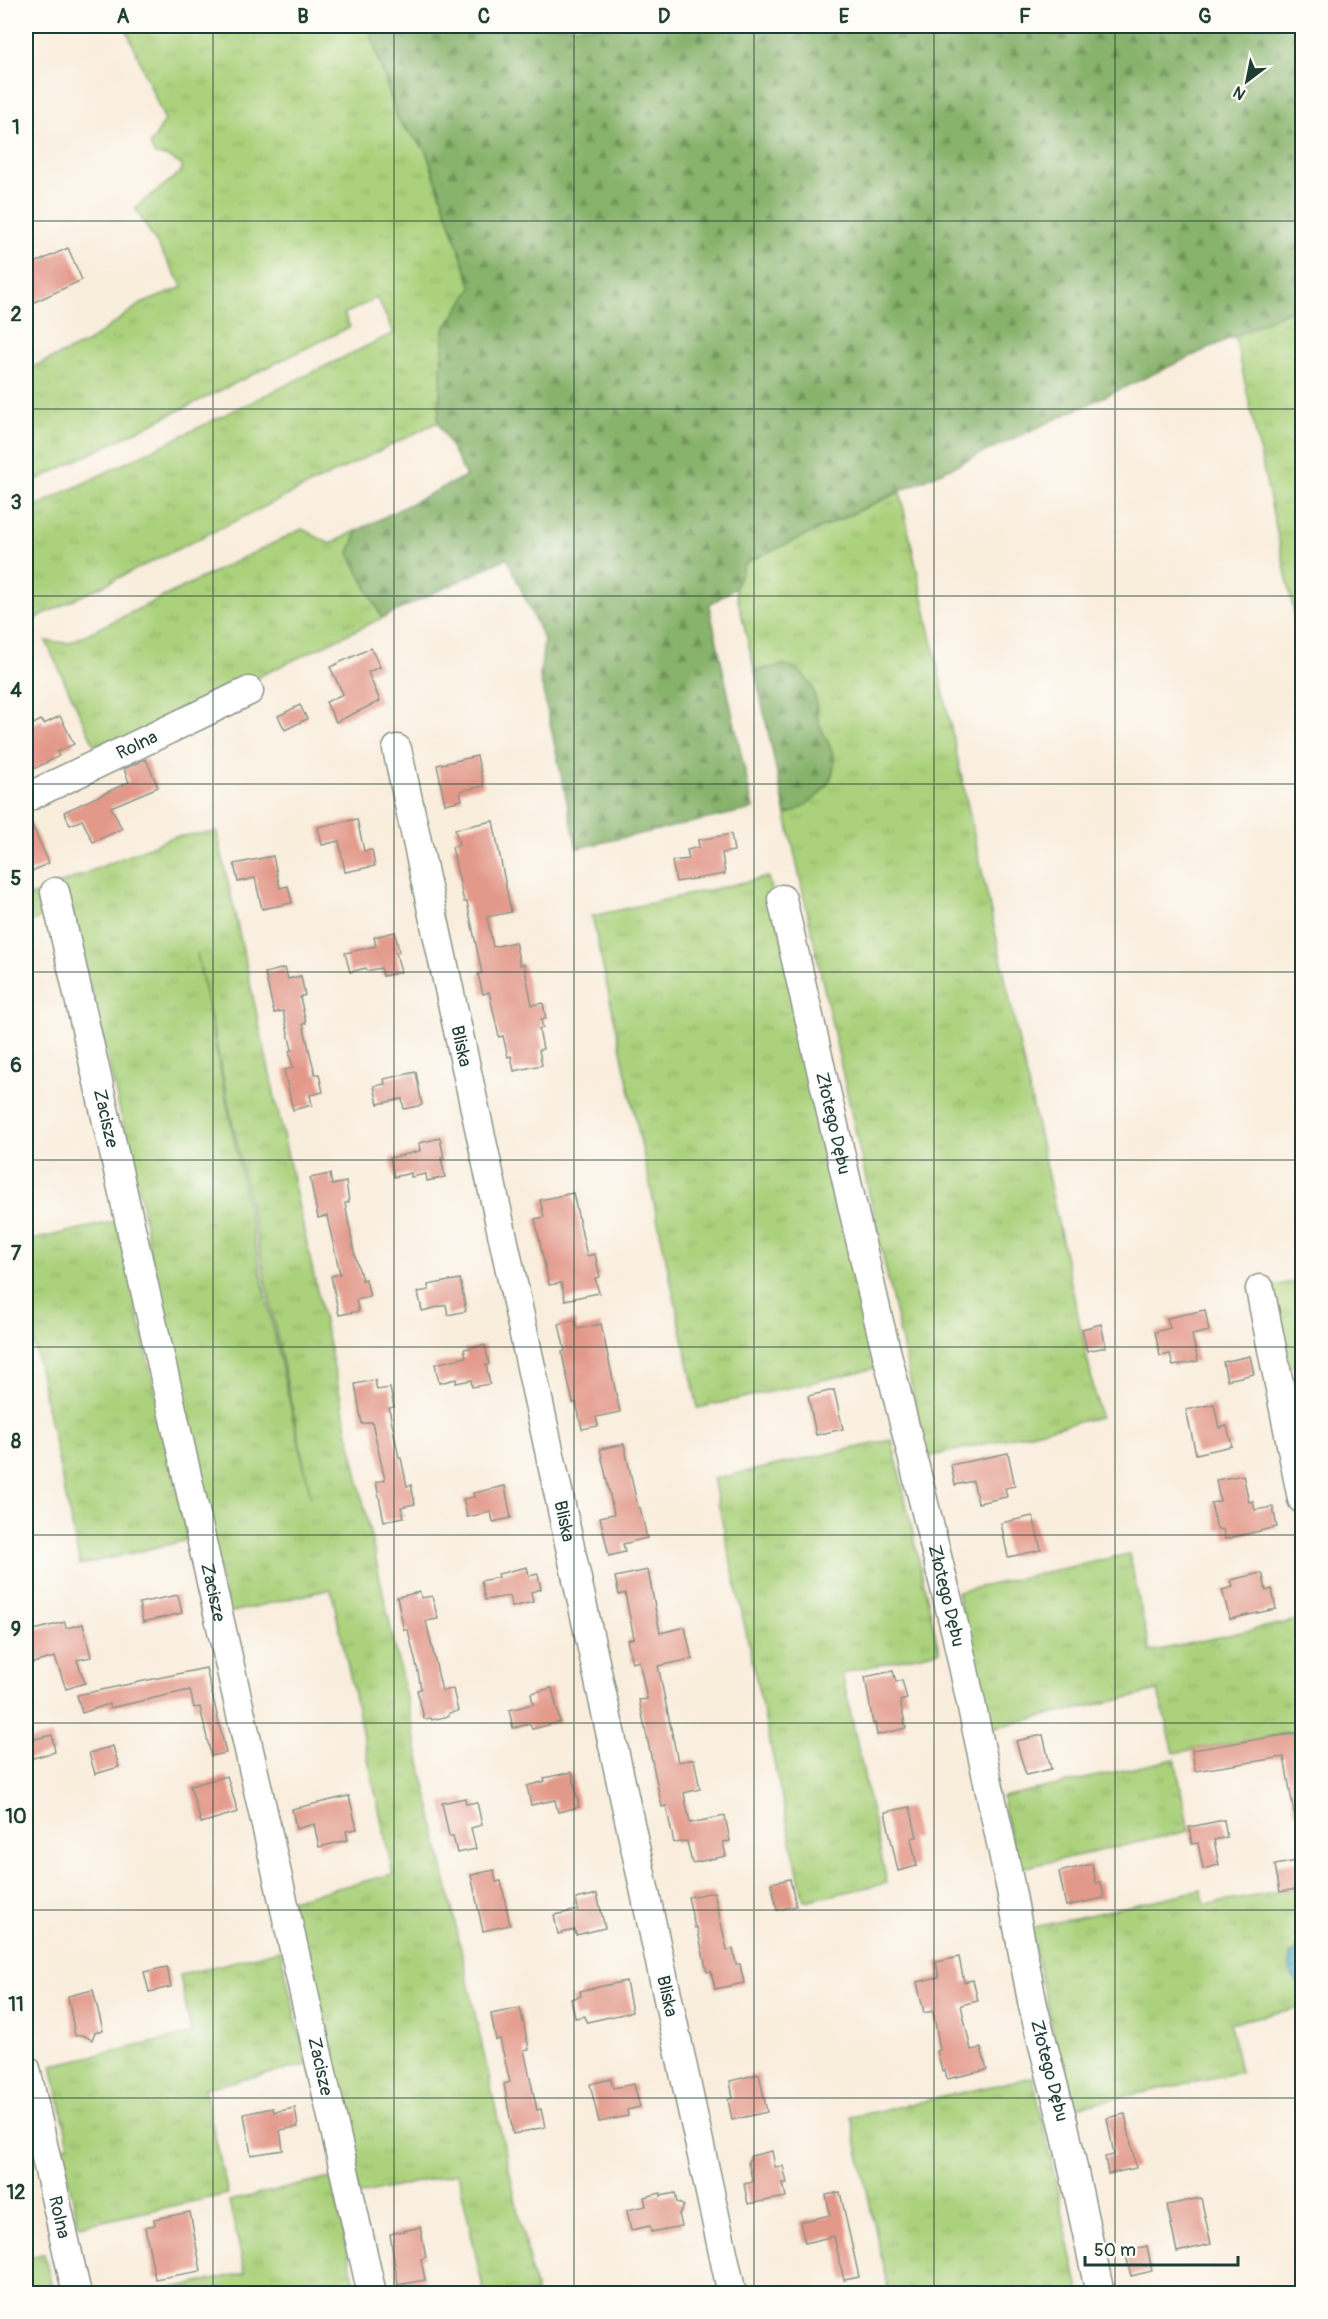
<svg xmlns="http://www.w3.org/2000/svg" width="1328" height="2319" font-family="Pangolin,sans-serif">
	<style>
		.grass { fill: url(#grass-tufts); stroke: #658758; stroke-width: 1.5; fill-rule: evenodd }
		.forest { fill: url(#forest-firs); stroke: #547850; stroke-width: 1.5 }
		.water { fill: url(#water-rules); stroke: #387682; stroke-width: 1.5 }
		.building { fill: #e3998a }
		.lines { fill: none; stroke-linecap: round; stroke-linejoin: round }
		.minor-casing { stroke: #8c9588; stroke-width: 31 }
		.minor { stroke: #fff; stroke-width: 28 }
		.grid { fill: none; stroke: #1f3d34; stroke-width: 1.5; stroke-opacity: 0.55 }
		.labels { text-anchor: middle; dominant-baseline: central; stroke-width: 4.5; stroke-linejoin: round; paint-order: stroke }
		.street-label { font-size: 18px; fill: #1f3d34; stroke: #fdfcf7 }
		.neatline { fill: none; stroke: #1f3d34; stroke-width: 2 }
		.grid-label { font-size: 20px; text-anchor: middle; font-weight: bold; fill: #1f3d34 }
	</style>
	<defs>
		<pattern id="grass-tufts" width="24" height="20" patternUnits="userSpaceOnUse" patternTransform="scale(1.5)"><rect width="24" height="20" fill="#abd17c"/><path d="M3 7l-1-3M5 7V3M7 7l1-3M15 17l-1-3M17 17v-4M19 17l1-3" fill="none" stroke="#93b46c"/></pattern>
		<pattern id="forest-firs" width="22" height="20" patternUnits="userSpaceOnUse" patternTransform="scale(1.5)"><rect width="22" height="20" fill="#88b36c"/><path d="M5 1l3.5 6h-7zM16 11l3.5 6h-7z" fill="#6f935a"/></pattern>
		<pattern id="water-rules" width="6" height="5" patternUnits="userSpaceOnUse" patternTransform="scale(1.5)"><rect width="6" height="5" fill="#51afcf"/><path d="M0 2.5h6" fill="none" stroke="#4390a9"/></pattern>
	</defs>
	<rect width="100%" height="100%" fill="#fdfcf7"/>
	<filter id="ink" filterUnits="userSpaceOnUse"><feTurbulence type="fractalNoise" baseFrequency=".0167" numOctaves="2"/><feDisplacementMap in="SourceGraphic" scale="12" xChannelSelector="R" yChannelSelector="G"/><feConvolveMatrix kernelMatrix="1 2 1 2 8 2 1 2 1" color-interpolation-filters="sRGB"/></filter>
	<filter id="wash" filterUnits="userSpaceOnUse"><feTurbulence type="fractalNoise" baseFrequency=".008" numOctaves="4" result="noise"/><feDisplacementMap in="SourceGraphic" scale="24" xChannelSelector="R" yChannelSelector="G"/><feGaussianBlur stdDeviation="1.35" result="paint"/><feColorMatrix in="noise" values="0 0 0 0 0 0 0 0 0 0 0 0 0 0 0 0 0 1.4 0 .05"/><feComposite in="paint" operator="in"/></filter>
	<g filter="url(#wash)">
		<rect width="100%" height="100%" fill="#f9eddc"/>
		<g class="grass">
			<path d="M133,26h235l30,94 28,31 46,137 -28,42 -6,92 -412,201v-112l368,-178 -17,-35 -33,16 6,13 -324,158v-115l62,-28 51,-37 44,-18 -48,-79 46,-36 1,-7 -16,-9 -11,-1 -5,-10 15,-24 -38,-90z"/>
			<path d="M1302,305v344l-67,-313z"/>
			<path d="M900,492l200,925 -173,40 -141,-642c16,-6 28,-17 40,-29l-11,-91 -5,-12 -26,-18 -29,6 -20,-83 10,-25z"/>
			<path d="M302,529l28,15 28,-14 -9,23 33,65 -284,135 -52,-112 23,2z"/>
			<path d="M217,832l319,1461h-52l-26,-120 -99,22 -69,-295 103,-26 -62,-285 -103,24 -73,-330 -15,-89 -70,-290 -44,20v-26l147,-61zM197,953l114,545 -53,-238z"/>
			<path d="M768,877l108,491 -178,40 -106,-492z"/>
			<path d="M117,1221l71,319 -108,25 -54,-259v-65z"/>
			<path d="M1302,1280v84l-15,4 -18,-81z"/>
			<path d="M892,1440l47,211 -97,22 45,210 -83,18 -91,-422z"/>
			<path d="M1129,1554l21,98 152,-33v112l-128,22 -16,-62 -172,38 -29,-137z"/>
			<path d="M1175,1759l14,72 -172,38 -15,-72z"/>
			<path d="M1302,1888v119l-72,16 10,49 -170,36 -40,-180 171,-38 4,15z"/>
			<path d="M280,1950l27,115 -103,23 24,106 -149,32 -18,-79 8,-2 -17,-80 139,-31 -11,-59z"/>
			<path d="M1033,2077l46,214 -10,3 -180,-1 -38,-176z"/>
			<path d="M331,2178l25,111 -23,5 -184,-1 96,-20 -16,-72z"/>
			<path d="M44,2253l9,40h-27v-34z"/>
		</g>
		<g class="forest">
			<path d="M368,26h934v279l-557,258 -10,25 -26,17 44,204 -176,39 -37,-171 4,-37 -37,-82 -125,60 -33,-65 9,-23 108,-54 -28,-54 6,-92 28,-42 -46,-137 -28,-31z"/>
			<path d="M784,665c15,1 28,17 31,31 2,8 1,16 3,23 5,18 20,33 15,53 -5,20 -30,37 -47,43l-31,-144z"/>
		</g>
		<path class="water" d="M1299,1946h3v41c-10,-8 -14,-19 -12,-32z"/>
		<g id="blocks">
			<g class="building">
				<path d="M68,248l14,32 -56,26v-39z"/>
				<path d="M371,648l9,19 -12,5 12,29 -44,21 -10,-20 17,-8 -13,-27z"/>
				<path d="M300,705l7,14 -22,11 -7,-14z"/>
				<path d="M60,716l14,28 -17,8 2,4 -33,17v-45l15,-8 3,4z"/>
				<path d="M477,756l7,30 -24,5 2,9 -17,4 -8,-39z"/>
				<path d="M146,759l12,28 -47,20 11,22 -29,13 -11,-22 -12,5 -6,-13 65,-30 -5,-13z"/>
				<path d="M27,814l22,49 -23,11v-60z"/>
				<path d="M357,819l7,32 8,-1 3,16 -30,6 -6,-31 -17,4 -4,-18z"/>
				<path d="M493,821l18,91 -24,5 6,30 22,-5 5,23 4,-1 8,41 11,-2 3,16 -5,1 2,8 -4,1 4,20 -4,1 3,15 -28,6 -3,-15 -3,1 -5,-21 -4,1 -10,-45 -6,2 -5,-20 4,-1 -15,-71h-3l-12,-55 7,-2 -4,-16z"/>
				<path d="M731,834l3,17 -12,2 3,21 -49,8 -4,-21 17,-2 -2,-9 12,-3 -1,-7z"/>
				<path d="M273,856l7,32 8,-2 4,17 -30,6 -7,-31 -17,4 -4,-18z"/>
				<path d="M395,932l4,20 -3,1 5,19 -18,4 -2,-8 -14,3 -1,-3 -16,4 -5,-19 31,-7 -2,-9z"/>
				<path d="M285,968l3,11 13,-3 4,19 -5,2 6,26 -3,1 12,50h4l4,18 -13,3 2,10 -19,5 -9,-40 9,-2 -4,-17 3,-1 -9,-39 -9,2 -9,-40z"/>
				<path d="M416,1072l6,33 -18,4 -2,-10 -24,5 -4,-18 11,-2 -1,-5z"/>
				<path d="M440,1138l4,20h-3l4,19 -18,4 -1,-7 -15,3v-4l-17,4 -4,-19 30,-7 -1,-8z"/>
				<path d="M330,1174l2,11 14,-3 3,20 -4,1 9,49 8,28 4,-1 4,18 -14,3 3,11 -20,4 -8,-39 9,-2 -13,-58 -9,2 -8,-40z"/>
				<path d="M573,1193l14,63 8,-2 5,23 -5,1 4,15 -34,7 -4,-17 -12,2 -14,-66 9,-2 -4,-17z"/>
				<path d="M460,1279l6,32 -18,4 -2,-10 -24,6 -4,-19 11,-2 -1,-5z"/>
				<path d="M1205,1310l4,21 -17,4 6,26 -25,5 -3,-12 -10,2 -5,-24 15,-4 -3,-10z"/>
				<path d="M575,1320l2,9 24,-5 19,88 -24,5 2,9 -16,3 -6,-27 -3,1 -10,-44 -1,-7 3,-1 -6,-27z"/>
				<path d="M1101,1324l5,23 -19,4 -5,-22z"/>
				<path d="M485,1345l4,19 -3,1 4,19 -18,3 -1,-7 -15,3v-4l-17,4 -4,-19 31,-7 -2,-8z"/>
				<path d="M1250,1356l4,18 -27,6 -4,-18z"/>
				<path d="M375,1380l2,10 13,-2 4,19 -5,1 10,50h2l6,28 4,-1 4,19 -14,3 3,10 -20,4 -8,-39 9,-2 -13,-58 -10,2 -7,-40z"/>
				<path d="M834,1390l9,39 -27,6 -8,-39z"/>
				<path d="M1214,1404l5,24 8,-2 5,20 -36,8 -10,-44z"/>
				<path d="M624,1444l14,64h2l7,30 -24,6 2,8 -16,4 -9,-39 14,-3 -14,-65z"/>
				<path d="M1008,1453l7,33 -10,2 2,9 -29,6 -5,-22 -18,4 -4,-20z"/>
				<path d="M1243,1475l6,27 4,-1 2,9 18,-3 4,20 -52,12 -2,-10 -6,1 -6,-27 9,-2 -4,-21z"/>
				<path d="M505,1486l6,32 -18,4 -2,-10 -24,5 -4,-18 11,-2 -1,-4z"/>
				<path d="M1033,1516l8,34 -33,7 -7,-34z"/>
				<path d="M527,1567l2,9 9,-2 3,15 -10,3 2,10 -21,5 -2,-11 -25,4 -4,-19 18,-4 -1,-3z"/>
				<path d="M648,1570l12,63 25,-6 7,32 -34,7 20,96 16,-3 6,30 -16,4 6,30 35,-7 5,25 -7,1 3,14 -34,7 -5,-22 -13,2 -8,-37 -4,1 -23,-107 8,-1 -8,-38 -7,2 -5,-23 7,-2 -9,-45 -6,2 -4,-18z"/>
				<path d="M1260,1573l3,2 3,16 6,-2 4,20 -46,10 -8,-29 11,-3 -2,-7z"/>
				<path d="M420,1592l1,6 11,-2 6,23 -12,2 5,22 11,48 11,-2 5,22 -9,2v3l-17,4 -1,-2 -7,1 -7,-29 4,-1 -3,-17 -10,-42h-4l-7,-33z"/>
				<path d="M178,1595l4,18 -39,9 -4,-19z"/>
				<path d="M65,1622l1,6 17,-4 8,33 -14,3 8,23 -19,6 -11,-32 -29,8v-33z"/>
				<path d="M206,1668l20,85 -15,3 -11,-49 -6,1 -4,-18 -80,18 -1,-4 -27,9 -5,-18z"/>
				<path d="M893,1671l3,11 6,-2 5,19 -7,2 6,27 -29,7 -2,-12 -2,1 -8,-47z"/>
				<path d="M552,1688l8,34 -28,7 -2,-5 -17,4 -4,-18 24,-6 -2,-11z"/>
				<path d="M1302,1732v80l-8,1 -10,-56 -89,14 -3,-21z"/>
				<path d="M52,1735l3,17 -29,8v-19z"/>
				<path d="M1043,1735l8,34 -25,6 -10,-34z"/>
				<path d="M113,1746l6,21 -24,7 -6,-21z"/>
				<path d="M572,1772l7,35 -21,5 -3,-12 -24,5 -4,-19 18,-5 -1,-3z"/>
				<path d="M227,1776l11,36 -37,11 -11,-37z"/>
				<path d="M349,1796l8,33 -11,2 2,9 -29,7 -5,-23 -18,5 -4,-20z"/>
				<path d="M465,1798l1,6 11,-2 5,23 -11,3 5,21 -19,4 -4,-17h-4l-7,-33z"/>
				<path d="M910,1807l7,30 -6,1 6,28 -19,5 -13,-59z"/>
				<path d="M1224,1820l3,17 -13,3 5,25 -16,4 -5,-26 -6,1 -3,-17z"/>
				<path d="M1302,1860v28l-22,4 -5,-27z"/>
				<path d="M1092,1864l4,19 5,-1 3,16 -38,8 -7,-34z"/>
				<path d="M494,1870l2,12 5,-1 9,44 -27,6 -12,-56z"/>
				<path d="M790,1879l6,27 -19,4 -6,-27z"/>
				<path d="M714,1892l13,58 6,-1 3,15h4l4,19 -29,6 -4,-18 -4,1 -10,-45 -2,1 -7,-31z"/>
				<path d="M597,1894l8,34 -29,7 -1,-5 -17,4 -4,-19 24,-5 -2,-11z"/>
				<path d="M959,1957l5,25 9,-2 5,21 -17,4 10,45 10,-2 6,22 -40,9 -2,-9 -3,1 -5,-20 3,-1 -7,-39 -9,2 -7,-31 22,-5 -3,-15z"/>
				<path d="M167,1967l4,20 -22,5 -5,-20z"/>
				<path d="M626,1981l6,31 -45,10 -2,-6 -10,2 -4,-19 10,-3 -1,-5z"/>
				<path d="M93,1990l10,40 -8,2 -3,8 -9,-5 -8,1 -7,-40z"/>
				<path d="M520,2008l9,41 -5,1 13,60 4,-1 4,18 -32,7 -9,-50 6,-2 -10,-43 -4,1 -5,-26z"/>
				<path d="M759,2074l8,38 -35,8 -4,-21 5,-1 -3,-17z"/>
				<path d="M611,2079l2,9 21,-4 6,23 -13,3 1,6 -29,6 -9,-38z"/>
				<path d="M273,2108l1,4 21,-4 3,19 -18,3 3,20 -32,5 -7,-41z"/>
				<path d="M1125,2114l11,54 -28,6 -3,-17 9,-2 -7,-37z"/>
				<path d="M772,2151l3,16 8,-1 4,17h-4l3,14 -38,7 -4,-20 9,-2 -5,-20 3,-6z"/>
				<path d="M840,2192l19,85 -15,3 -10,-44 -29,7 -5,-21 30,-7 -4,-20z"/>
				<path d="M661,2193v3l14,-3 2,9 7,4 -5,8 3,12 -31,6 -1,-6 -19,4 -4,-20 19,-4 -2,-9z"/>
				<path d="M1201,2198l10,46 -34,8 -10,-47z"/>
				<path d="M190,2212l11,59 -46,8 -10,-52 10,-2 -1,-6z"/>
				<path d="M420,2227l6,30 -5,2 4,21 -27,5 -8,-51z"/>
				<path d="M1147,2246l5,25 -21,5 -6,-25z"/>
			</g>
		</g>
	</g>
	<g filter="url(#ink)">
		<use href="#blocks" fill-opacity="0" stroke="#8c9588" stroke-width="1.5"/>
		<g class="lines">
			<defs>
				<g id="minor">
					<path id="s1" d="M397,749l335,1545"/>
					<path id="s2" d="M26,798l223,-107"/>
					<path id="s3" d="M55,892l317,1402"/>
					<path id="s4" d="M782,899l97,423 77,311 54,252 23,121 31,120 36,168"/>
					<path d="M1260,1289l42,210"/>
					<path id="s5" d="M26,2069l51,225"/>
				</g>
			</defs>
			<use href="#minor" class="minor-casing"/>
			<use href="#minor" class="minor"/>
		</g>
	</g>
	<path class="grid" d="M213,26v2268M394,26v2268M574,26v2268M754,26v2268M934,26v2268M1115,26v2268M26,221h1276M26,409h1276M26,596h1276M26,784h1276M26,972h1276M26,1160h1276M26,1347h1276M26,1535h1276M26,1723h1276M26,1910h1276M26,2098h1276"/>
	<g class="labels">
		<g class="street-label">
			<text stroke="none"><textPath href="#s2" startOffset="123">Rolna</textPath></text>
			<text stroke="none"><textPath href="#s1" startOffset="304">Bliska</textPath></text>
			<text stroke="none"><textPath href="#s3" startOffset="232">Zacisze</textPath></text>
			<text stroke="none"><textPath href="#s4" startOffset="230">Złotego Dębu</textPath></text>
			<text stroke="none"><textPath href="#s1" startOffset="790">Bliska</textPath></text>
			<text stroke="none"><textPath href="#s3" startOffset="718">Zacisze</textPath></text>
			<text stroke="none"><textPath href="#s4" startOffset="716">Złotego Dębu</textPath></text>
			<text stroke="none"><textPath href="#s1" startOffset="1276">Bliska</textPath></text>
			<text stroke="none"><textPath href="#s3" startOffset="1204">Zacisze</textPath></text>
			<text stroke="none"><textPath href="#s4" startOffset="1202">Złotego Dębu</textPath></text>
			<text stroke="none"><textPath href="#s5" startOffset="152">Rolna</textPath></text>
		</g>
	</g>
	<rect width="1328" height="2319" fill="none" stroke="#fdfcf7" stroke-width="66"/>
	<g transform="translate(1247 81) rotate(212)" stroke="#fdfcf7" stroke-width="4.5" paint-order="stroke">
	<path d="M0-4.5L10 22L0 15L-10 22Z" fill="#1f3d34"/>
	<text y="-9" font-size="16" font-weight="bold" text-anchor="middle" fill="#1f3d34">N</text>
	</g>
	<path d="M1085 2256v9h153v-9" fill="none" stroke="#1f3d34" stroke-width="3"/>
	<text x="1094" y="2256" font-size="18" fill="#1f3d34" stroke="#fdfcf7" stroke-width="4.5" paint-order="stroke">50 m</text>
	<rect x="33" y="33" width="1262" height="2253" class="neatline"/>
	<g class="grid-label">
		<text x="123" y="23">A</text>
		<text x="303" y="23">B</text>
		<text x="484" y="23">C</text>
		<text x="664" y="23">D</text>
		<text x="844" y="23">E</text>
		<text x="1025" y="23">F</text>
		<text x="1205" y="23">G</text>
		<text x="16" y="134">1</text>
		<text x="16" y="321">2</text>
		<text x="16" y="509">3</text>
		<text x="16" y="697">4</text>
		<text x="16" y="885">5</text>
		<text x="16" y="1072">6</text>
		<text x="16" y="1260">7</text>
		<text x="16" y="1448">8</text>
		<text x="16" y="1636">9</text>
		<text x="16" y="1823">10</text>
		<text x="16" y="2011">11</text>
		<text x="16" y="2199">12</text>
	</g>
</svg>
